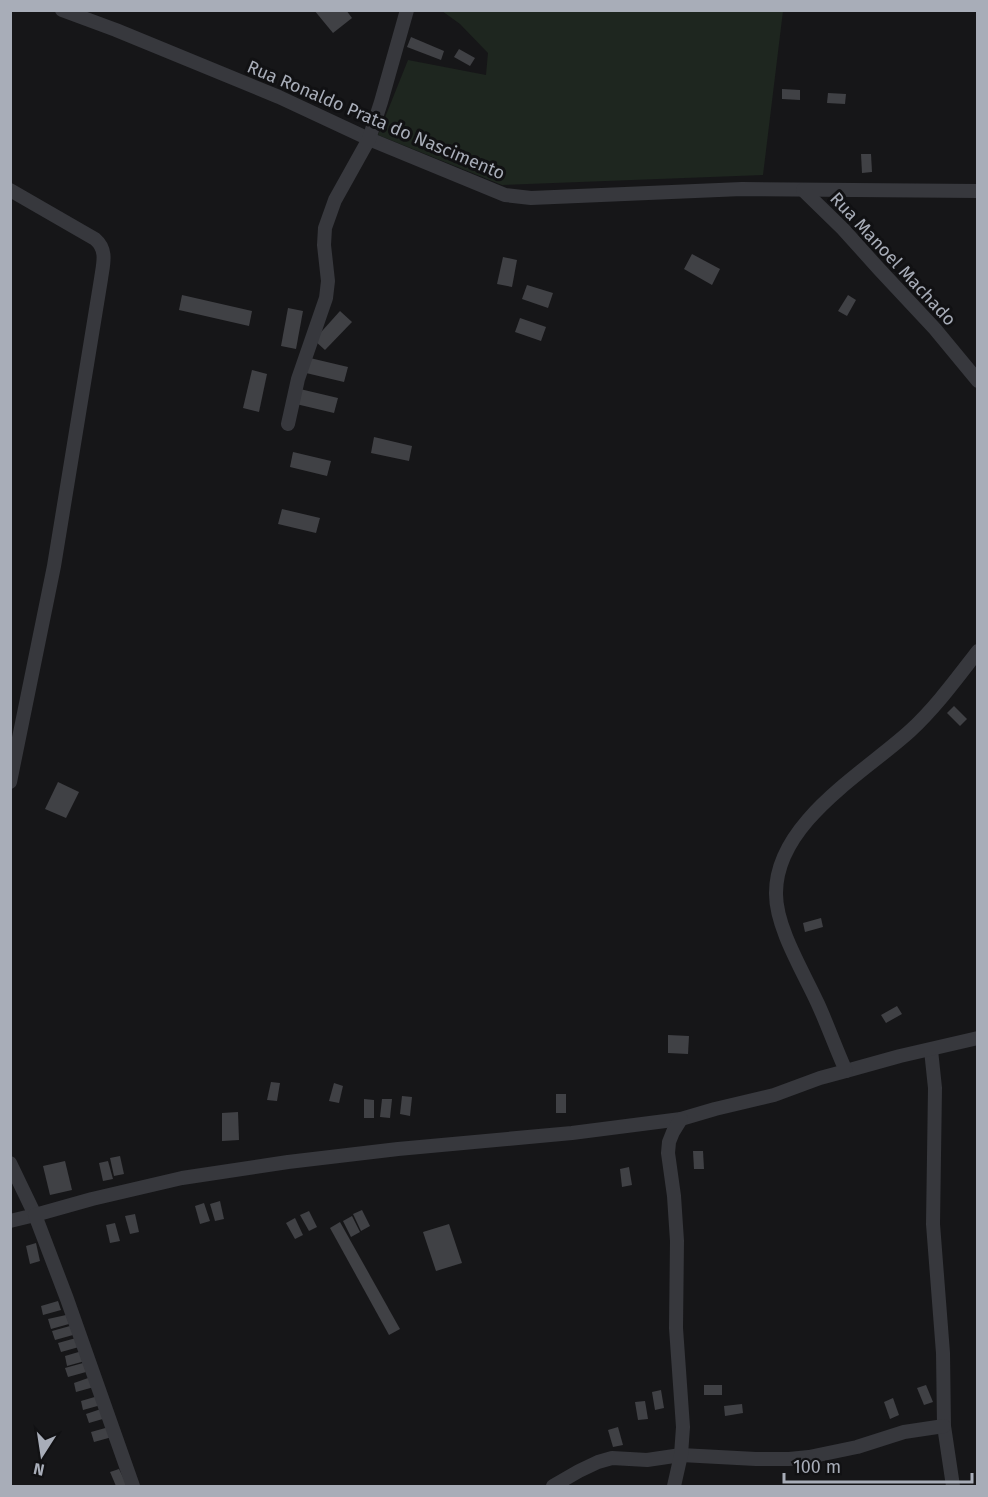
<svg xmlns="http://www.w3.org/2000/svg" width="988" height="1497" font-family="'Fira Sans',sans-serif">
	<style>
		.green { fill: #1e261f }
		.building { fill: #404145 }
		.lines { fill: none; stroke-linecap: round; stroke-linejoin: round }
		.minor { stroke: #37383d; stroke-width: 14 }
		.labels { text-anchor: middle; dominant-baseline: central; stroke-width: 6; stroke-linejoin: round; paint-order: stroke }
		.street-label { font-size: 18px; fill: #a8adb8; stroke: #111113 }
	</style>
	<rect width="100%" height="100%" fill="#161618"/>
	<polygon class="green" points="442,11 783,11 763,175 502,185 378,135 408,60 486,75 488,53 460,24"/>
	<g class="building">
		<polygon points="314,10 346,10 352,18 333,33"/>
		<polygon points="411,37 444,51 441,60 407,47"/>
		<polygon points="459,49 475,58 470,66 454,57"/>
		<polygon points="782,89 800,90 800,100 782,99"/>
		<polygon points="828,93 846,94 845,104 827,103"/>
		<polygon points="861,154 871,154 872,172 862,173"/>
		<polygon points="692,254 720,269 712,285 684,269"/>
		<polygon points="503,257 517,260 512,287 497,284"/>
		<polygon points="527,285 553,293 548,308 522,299"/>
		<polygon points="182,295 252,311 249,326 179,310"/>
		<polygon points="848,295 856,300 847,316 838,311"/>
		<polygon points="288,308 303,311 296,349 281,346"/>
		<polygon points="340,311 352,322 325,350 314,340"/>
		<polygon points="520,318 546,327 541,341 515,332"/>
		<polygon points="310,358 348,367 344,382 306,373"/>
		<polygon points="252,370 267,374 259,412 243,408"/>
		<polygon points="300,389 338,398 334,413 296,404"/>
		<polygon points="374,437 412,446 409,461 371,453"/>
		<polygon points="293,452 331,461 327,476 290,467"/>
		<polygon points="282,509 320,518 316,533 278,524"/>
		<polygon points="954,706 967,719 960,726 947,713"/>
		<polygon points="58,782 79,792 66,818 45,809"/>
		<polygon points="821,918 823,927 805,932 803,923"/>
		<polygon points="897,1006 902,1014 886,1023 881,1015"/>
		<polygon points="668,1035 689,1036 688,1054 668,1053"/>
		<polygon points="271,1082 280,1083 277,1101 267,1100"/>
		<polygon points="334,1083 343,1086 339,1103 329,1101"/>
		<rect x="556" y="1094" width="10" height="19"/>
		<polygon points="402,1096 412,1097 410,1116 400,1114"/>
		<polygon points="364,1099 374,1100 374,1118 364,1118"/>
		<polygon points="382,1099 392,1099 390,1118 380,1117"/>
		<polygon points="238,1112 239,1140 222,1141 222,1113"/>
		<polygon points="693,1151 703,1151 704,1169 694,1169"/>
		<polygon points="120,1156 124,1174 114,1176 110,1158"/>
		<polygon points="65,1161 72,1190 50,1195 43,1166"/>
		<polygon points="108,1161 113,1179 103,1181 99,1163"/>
		<polygon points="629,1167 632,1185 622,1187 620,1169"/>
		<polygon points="220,1201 224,1219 215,1221 210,1204"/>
		<polygon points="204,1203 210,1221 200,1224 195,1206"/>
		<polygon points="362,1210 370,1226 361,1231 353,1214"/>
		<polygon points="309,1211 317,1227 309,1231 300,1215"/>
		<polygon points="135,1214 139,1232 130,1234 125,1216"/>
		<polygon points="352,1216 360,1232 351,1237 343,1221"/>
		<polygon points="295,1218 303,1235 295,1239 286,1223"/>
		<polygon points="340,1222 400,1329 389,1335 330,1228"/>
		<polygon points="115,1223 120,1241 110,1243 106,1225"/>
		<polygon points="449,1224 462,1263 436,1271 423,1232"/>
		<polygon points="36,1243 40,1261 30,1264 26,1246"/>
		<polygon points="58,1301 61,1310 43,1315 41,1306"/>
		<polygon points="66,1315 69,1324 51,1329 48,1319"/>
		<polygon points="70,1326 73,1335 55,1340 52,1331"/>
		<polygon points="76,1338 79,1347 61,1352 58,1343"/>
		<polygon points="82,1351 85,1361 67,1366 65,1356"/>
		<polygon points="83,1363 86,1372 68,1377 65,1368"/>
		<polygon points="91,1377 94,1387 76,1392 74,1383"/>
		<rect x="704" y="1385" width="18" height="10"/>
		<polygon points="926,1385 933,1402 924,1405 917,1388"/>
		<polygon points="661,1390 664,1408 655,1410 652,1392"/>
		<polygon points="98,1396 101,1405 83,1410 81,1401"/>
		<polygon points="893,1398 899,1415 890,1419 884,1402"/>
		<polygon points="645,1401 648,1419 638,1420 635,1402"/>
		<polygon points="742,1404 743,1413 725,1416 724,1406"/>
		<polygon points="104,1408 106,1418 89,1423 86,1414"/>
		<polygon points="109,1427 112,1437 94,1442 91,1432"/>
		<polygon points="618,1427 623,1445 613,1447 608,1430"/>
		<polygon points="119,1469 127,1485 124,1486 116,1486 110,1472"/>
	</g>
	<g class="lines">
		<g class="minor">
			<polyline points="62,10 116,30 279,97 369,139 505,195 531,198 742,189 978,191"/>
			<path d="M10,190L95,239C108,250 103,264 101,279L54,566L10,782"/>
			<polyline points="803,190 843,229 879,269 935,329 978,381"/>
			<polyline points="288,424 298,379 326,298 328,281 324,245 325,228 335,200 369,139 381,102 407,10"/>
			<polyline points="931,1050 935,1088 933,1224 943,1353 944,1426 953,1486"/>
			<polyline points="846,1071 900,1056 978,1038"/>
			<polyline points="10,1163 35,1215 10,1221"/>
			<path d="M133,1486L67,1299L35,1215L92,1199L182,1178L288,1162L398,1149L572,1133L681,1119L715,1109L774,1095L820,1078L846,1071C836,1049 828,1026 818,1004C804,973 776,928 776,894C775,823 864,773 910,731C936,707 957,678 978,651"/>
			<polyline points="553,1486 579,1471 598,1462 612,1458 647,1460 681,1455 756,1459 789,1459 809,1457 857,1447 904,1432 944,1426"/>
			<polyline points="674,1486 681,1455 683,1427 676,1328 677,1241 674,1196 668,1153 669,1142 673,1132 681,1119"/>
		</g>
	</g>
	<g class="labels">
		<g class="street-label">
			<text transform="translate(376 120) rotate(23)">Rua Ronaldo Prata do Nascimento</text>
			<text transform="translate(893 259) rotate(47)">Rua Manoel Machado</text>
		</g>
	</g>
	<rect width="988" height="1497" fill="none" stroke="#a8adb8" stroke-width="24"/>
	<g transform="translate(42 1455) rotate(192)" stroke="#111113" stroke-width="4.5" paint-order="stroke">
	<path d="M0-4.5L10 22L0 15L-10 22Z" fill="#a8adb8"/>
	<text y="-9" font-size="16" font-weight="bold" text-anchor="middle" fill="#a8adb8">N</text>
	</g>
	<path d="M784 1473v9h188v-9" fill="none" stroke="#a8adb8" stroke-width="3"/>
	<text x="793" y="1473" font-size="18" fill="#a8adb8" stroke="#111113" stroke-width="4.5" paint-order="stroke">100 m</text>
</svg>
